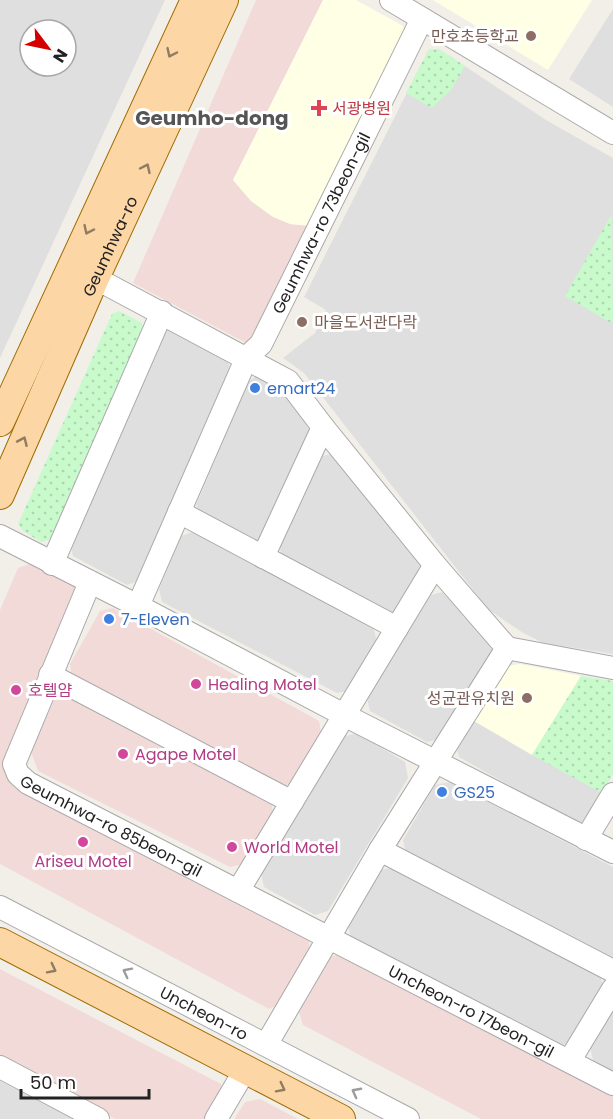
<svg xmlns="http://www.w3.org/2000/svg" width="613" height="1119" font-family="Poppins,'Noto Sans KR',sans-serif">
	<style>
		.residential { fill: #e0dfdf; fill-rule: evenodd }
		.commercial { fill: #f2dad9 }
		.education { fill: #ffffe5 }
		.park { fill: url(#park-dots) }
		.lines { fill: none; stroke-linecap: round; stroke-linejoin: round }
		.minor-casing { stroke: #a9a9a9; stroke-width: 24 }
		.major-casing { stroke: #a06b00; stroke-width: 30 }
		.minor { stroke: #fff; stroke-width: 22 }
		.major { stroke: #fcd6a4; stroke-width: 28 }
		.oneway { stroke: #8f7c63 }
		.oneway2 { stroke: #9c9c9c }
		.education-dot { fill: #8d6e63; stroke: #fff; stroke-width: 2 }
		.health-dot { fill: #e0444e; stroke: #fff; stroke-width: 2 }
		.shop-dot { fill: #3f7fe0; stroke: #fff; stroke-width: 2 }
		.hotel-dot { fill: #d1479c; stroke: #fff; stroke-width: 2 }
		.labels { text-anchor: middle; dominant-baseline: central; stroke-width: 6; stroke-linejoin: round; paint-order: stroke }
		.education-label { font-size: 16px; fill: #785e54; stroke: #fff; text-anchor: end }
		.health-label { font-size: 16px; fill: #be3a42; stroke: #fff; text-anchor: start }
		.street-label { font-size: 16px; fill: #222; stroke: #fff }
		.shop-label { font-size: 16px; fill: #366cbe; stroke: #fff; text-anchor: start }
		.hotel-label { font-size: 16px; fill: #b23c85; stroke: #fff; text-anchor: start }
		.quarter-label { font-size: 20px; font-weight: bold; fill: #555; stroke: #fff }
	</style>
	<defs>
		<pattern id="park-dots" width="8" height="8" patternUnits="userSpaceOnUse" patternTransform="scale(1.5)"><rect width="8" height="8" fill="#c8facc"/><path d="M2 2h.1M6 6h.1" fill="none" stroke="#acd6af" stroke-width="1.8" stroke-linecap="round"/></pattern>
	</defs>
	<rect width="100%" height="100%" fill="#f2efe9"/>
	<g class="residential">
		<path d="M0,0H165L0,358ZM30,30H66V66H30Z"/>
		<polygon points="613,9 613,107 569,79"/>
		<polygon points="429,49 439,49 546,120 613,158 613,654 543,643 520,631 488,609 304,373 283,358 315,333 326,310 304,297"/>
		<polygon points="174,326 227,357 230,369 140,580 127,585 73,556 71,547 164,332"/>
		<polygon points="258,375 285,390 303,414 309,430 261,539 252,541 199,514 196,505 249,381"/>
		<polygon points="335,453 426,567 398,613 384,613 282,558 279,544 322,456"/>
		<polygon points="195,531 373,626 377,643 348,691 337,693 162,602 159,589 181,536"/>
		<polygon points="442,592 491,644 493,650 439,739 427,742 370,711 367,698 431,595"/>
		<polygon points="474,721 602,793 585,821 576,823 459,757 457,749"/>
		<polygon points="357,733 405,762 408,778 328,911 315,915 264,887 260,869 342,737"/>
		<polygon points="450,782 613,867 613,962 406,853 403,840 435,785"/>
		<polygon points="396,867 600,974 603,987 569,1043 558,1047 351,938 348,925 381,870"/>
		<polygon points="613,1004 613,1072 593,1060 589,1043"/>
		<polygon points="0,1081 72,1119 0,1119"/>
	</g>
	<g class="commercial">
		<polygon points="256,0 323,0 233,180 290,224 311,226 255,341 248,344 133,283"/>
		<polygon points="33,563 75,585 77,597 4,767 309,940 310,953 281,1004 269,1009 0,864 0,610 18,568"/>
		<polygon points="113,608 319,721 321,732 292,783 284,786 71,673 70,664 100,611"/>
		<polygon points="70,693 271,800 273,812 243,864 230,867 38,771 31,752 57,694"/>
		<polygon points="347,954 613,1093 613,1119 481,1119 303,1025 299,1012 332,956"/>
		<polygon points="0,969 221,1084 222,1092 207,1119 115,1119 0,1058"/>
		<polygon points="260,1099 298,1119 234,1119 245,1102"/>
	</g>
	<g class="education">
		<polygon points="323,0 356,0 403,26 404,35 311,226 290,224 273,217 251,201 233,180"/>
		<polygon points="433,0 592,0 548,70"/>
		<polygon points="520,664 581,676 532,755 474,721 507,666"/>
	</g>
	<g class="park">
		<polygon points="429,49 439,49 465,66 451,90 432,108 406,93"/>
		<polygon points="612,214 613,320 611,323 565,296"/>
		<polygon points="119,311 142,323 144,331 51,539 41,542 23,531 18,524 112,314"/>
		<polygon points="581,676 613,681 613,774 602,793 532,755"/>
	</g>
	<g class="lines">
		<g class="minor-casing">
			<g id="minor">
				<polyline points="391,0 613,133"/>
				<polyline points="95,278 288,381 323,427 435,565 507,648 613,668"/>
				<polyline points="179,512 397,628"/>
				<polyline points="0,536 138,606 344,715 613,852"/>
				<polyline points="263,557 323,427"/>
				<polyline points="52,564 162,312"/>
				<path id="s1" d="M90,582L14,764L18,774L28,783L613,1084"/>
				<path id="s2" d="M138,606L247,357L261,344L422,19"/>
				<polyline points="50,675 292,802"/>
				<polyline points="586,839 613,794"/>
				<polyline points="380,850 613,971"/>
				<polyline points="238,891 435,565"/>
				<path id="s3" d="M0,907L408,1119"/>
				<polyline points="266,1045 380,850 507,648"/>
				<polyline points="570,1060 613,989"/>
				<polyline points="0,1067 98,1119"/>
				<polyline points="216,1119 245,1070"/>
			</g>
		</g>
		<g class="major-casing">
			<g id="major">
				<polyline points="0,422 195,0"/>
				<path id="s4" d="M0,495L95,278L224,0"/>
				<polyline points="0,942 341,1119"/>
			</g>
		</g>
		<use href="#minor" class="minor"/>
		<use href="#major" class="major"/>
	</g>
	<defs><path id="oneway-chevron" d="M-2-3.5L2.5 0L-2 3.5" fill="none" stroke-width="1.6" stroke-linecap="round" stroke-linejoin="round" transform="scale(1.5)"/></defs>
	<g class="oneway">
		<use href="#oneway-chevron" transform="translate(171 53) rotate(115)"/>
		<use href="#oneway-chevron" transform="translate(146 168) rotate(-65)"/>
		<use href="#oneway-chevron" transform="translate(88 230) rotate(115)"/>
		<use href="#oneway-chevron" transform="translate(23 441) rotate(-66)"/>
		<use href="#oneway-chevron" transform="translate(52 969) rotate(27)"/>
		<use href="#oneway-chevron" transform="translate(281 1088) rotate(27)"/>
	</g>
	<g class="oneway2">
		<use href="#oneway-chevron" transform="translate(127 972) rotate(-153)"/>
		<use href="#oneway-chevron" transform="translate(356 1092) rotate(-152)"/>
	</g>
	<g class="education-dot">
		<circle cx="531" cy="36" r="6"/>
		<circle cx="302" cy="322" r="6"/>
		<circle cx="527" cy="698" r="6"/>
	</g>
	<path class="health-dot" d="M316 99h6v6h6v6h-6v6h-6v-6h-6v-6h6z"/>
	<g class="shop-dot">
		<circle cx="255" cy="388" r="6"/>
		<circle cx="109" cy="619" r="6"/>
		<circle cx="442" cy="792" r="6"/>
	</g>
	<g class="hotel-dot">
		<circle cx="196" cy="684" r="6"/>
		<circle cx="16" cy="690" r="6"/>
		<circle cx="123" cy="754" r="6"/>
		<circle cx="83" cy="842" r="6"/>
		<circle cx="232" cy="847" r="6"/>
	</g>
	<g class="labels">
		<g class="education-label">
			<text x="519" y="36">만호초등학교</text>
			<text x="314" y="322" text-anchor="start">마을도서관다락</text>
			<text x="515" y="698">성균관유치원</text>
		</g>
		<g class="health-label">
			<text x="332" y="108">서광병원</text>
		</g>
		<g class="street-label">
			<text stroke="none"><textPath href="#s2" startOffset="426">Geumhwa-ro 73beon-gil</textPath></text>
			<text stroke="none"><textPath href="#s4" startOffset="272">Geumhwa-ro</textPath></text>
			<text stroke="none"><textPath href="#s1" startOffset="315">Geumhwa-ro 85beon-gil</textPath></text>
			<text stroke="none"><textPath href="#s1" startOffset="720">Uncheon-ro 17beon-gil</textPath></text>
			<text stroke="none"><textPath href="#s3" startOffset="230">Uncheon-ro</textPath></text>
		</g>
		<g class="shop-label">
			<text x="267" y="388">emart24</text>
			<text x="121" y="619">7-Eleven</text>
			<text x="454" y="792">GS25</text>
		</g>
		<g class="hotel-label">
			<text x="208" y="684">Healing Motel</text>
			<text x="28" y="690">호텔얌</text>
			<text x="135" y="754">Agape Motel</text>
			<text x="244" y="847">World Motel</text>
			<text x="83" y="861" text-anchor="middle">Ariseu Motel</text>
		</g>
		<g class="quarter-label">
			<text x="212" y="118">Geumho-dong</text>
		</g>
	</g>
	<g transform="translate(48 48) rotate(122)"><circle r="28" fill="#ffffff" stroke="#a7a7a7" stroke-width="1.5"/>
	<path d="M0-4.5L10 22L0 15L-10 22Z" fill="#d40000"/>
	<text y="-9" font-size="16" font-weight="bold" text-anchor="middle" fill="#222222">N</text>
	</g>
	<path d="M21 1089v9h128v-9" fill="none" stroke="#222222" stroke-width="3"/>
	<text x="30" y="1089" font-size="18" fill="#222222" stroke="#ffffff" stroke-width="4.5" paint-order="stroke">50 m</text>
</svg>
